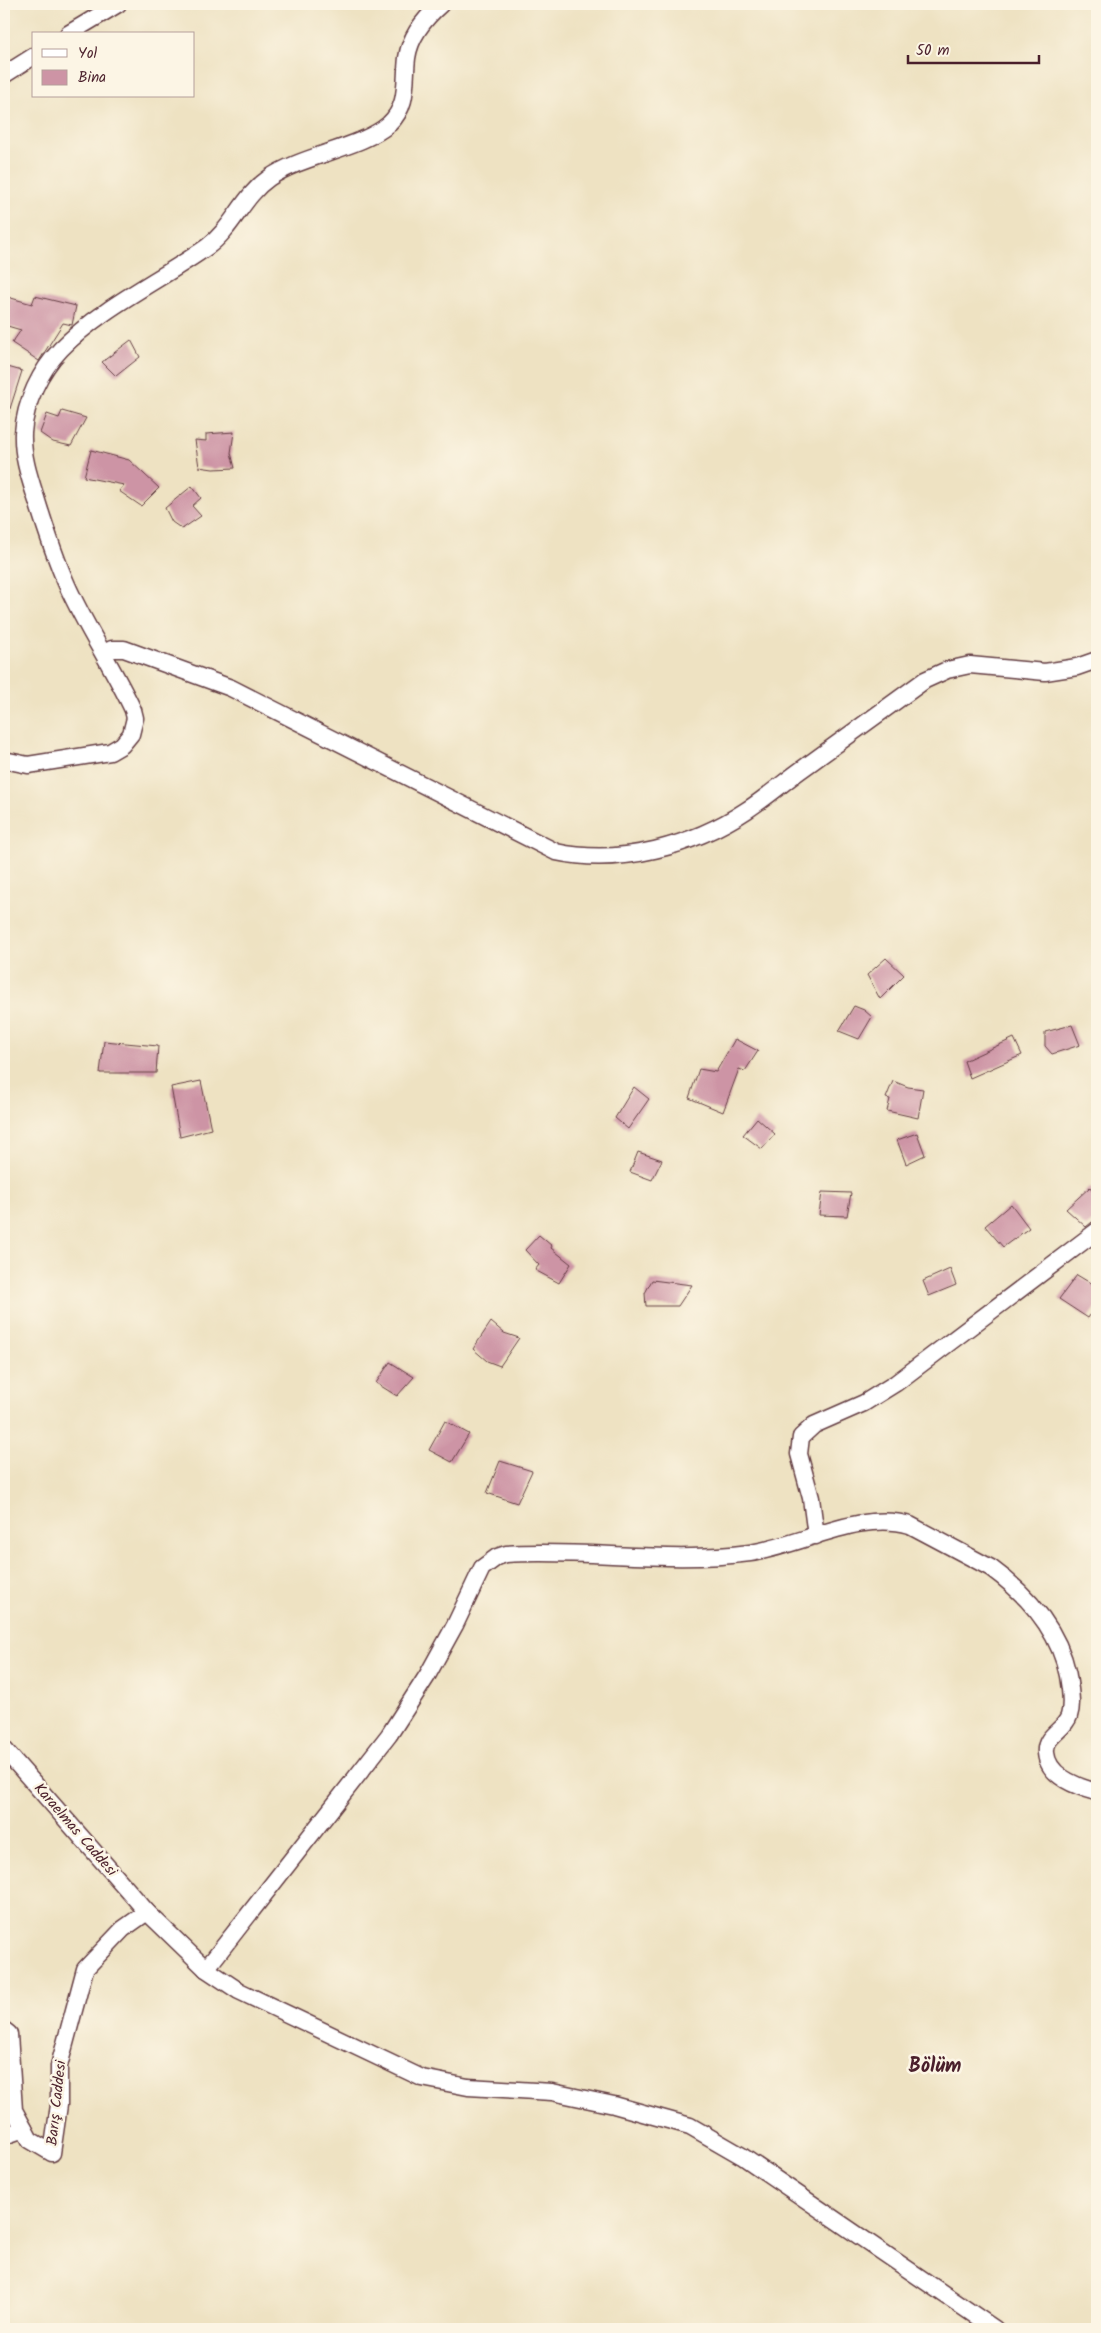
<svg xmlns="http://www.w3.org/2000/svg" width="1101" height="2333" font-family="Kalam,sans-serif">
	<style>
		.building { fill: #cd94a5 }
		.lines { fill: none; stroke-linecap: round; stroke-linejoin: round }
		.minor-casing { stroke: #633c42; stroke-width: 19 }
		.minor { stroke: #fff; stroke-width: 16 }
		.labels { text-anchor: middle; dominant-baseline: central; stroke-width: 5; stroke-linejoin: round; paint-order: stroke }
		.street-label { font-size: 15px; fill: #4a1f2b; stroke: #fcf5e5 }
		.district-label { font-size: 20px; font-weight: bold; fill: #4a1f2b; stroke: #fcf5e5 }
	</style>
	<rect width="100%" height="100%" fill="#fcf5e5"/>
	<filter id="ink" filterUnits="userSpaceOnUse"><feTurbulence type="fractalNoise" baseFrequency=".02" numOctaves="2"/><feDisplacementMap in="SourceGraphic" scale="10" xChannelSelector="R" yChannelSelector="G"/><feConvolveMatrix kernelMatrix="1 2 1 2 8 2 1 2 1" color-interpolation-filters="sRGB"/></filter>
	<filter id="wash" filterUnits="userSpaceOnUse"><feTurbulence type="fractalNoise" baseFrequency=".0096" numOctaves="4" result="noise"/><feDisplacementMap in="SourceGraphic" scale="20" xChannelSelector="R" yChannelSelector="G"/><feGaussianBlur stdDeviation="1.12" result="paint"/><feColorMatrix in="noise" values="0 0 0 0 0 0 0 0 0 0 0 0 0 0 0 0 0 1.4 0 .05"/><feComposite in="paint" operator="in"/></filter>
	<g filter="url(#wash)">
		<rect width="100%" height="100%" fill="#eee2c2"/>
		<g id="blocks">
			<g class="building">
				<polygon points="4,296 32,304 35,296 76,306 72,325 63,323 39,361 12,343 21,330 4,325"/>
				<polygon points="131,340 140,357 116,376 102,362"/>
				<polygon points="4,366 22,371 7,418 4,418"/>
				<polygon points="62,411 86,418 71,446 53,442 40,433 47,414 59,418"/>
				<polygon points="234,432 231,453 235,468 213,469 199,467 195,440 206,441 206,434"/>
				<polygon points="91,450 129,460 159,488 141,506 119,491 124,485 84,477"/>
				<polygon points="192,486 201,498 192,506 201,516 182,529 172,522 165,508"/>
				<polygon points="886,958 904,975 880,999 867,975"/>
				<polygon points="854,1006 864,1010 872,1017 859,1039 839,1031"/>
				<polygon points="1072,1025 1080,1045 1052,1054 1045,1046 1045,1032"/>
				<polygon points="1014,1038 1022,1055 970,1078 964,1061"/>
				<polygon points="735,1039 758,1051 745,1071 739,1069 723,1112 689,1098 699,1069 716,1072"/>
				<polygon points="104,1041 158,1046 156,1073 100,1073"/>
				<polygon points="201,1081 211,1129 180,1137 171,1087"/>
				<polygon points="893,1081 908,1087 923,1089 918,1118 887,1111 890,1099 886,1098"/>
				<polygon points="634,1087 649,1099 628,1129 615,1118"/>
				<polygon points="757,1118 775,1134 762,1149 743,1135"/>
				<polygon points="917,1133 925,1155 906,1164 897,1140"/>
				<polygon points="638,1152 662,1160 652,1180 630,1172"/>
				<polygon points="1090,1187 1097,1196 1097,1218 1086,1227 1066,1209"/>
				<polygon points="822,1192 851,1193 847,1216 819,1215"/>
				<polygon points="1011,1204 1029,1228 1003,1247 985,1226"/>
				<polygon points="539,1235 552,1246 551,1248 571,1264 559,1283 535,1270 539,1265 525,1250"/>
				<polygon points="950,1269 956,1285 929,1296 923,1281"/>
				<polygon points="1077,1275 1097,1287 1097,1305 1088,1318 1059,1299"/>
				<polygon points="652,1280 692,1285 678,1306 646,1306 645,1293"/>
				<polygon points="491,1322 504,1333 519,1338 500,1366 487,1361 473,1349"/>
				<polygon points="390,1362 414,1377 397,1396 376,1383"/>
				<polygon points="445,1421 469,1434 452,1462 429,1450"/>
				<polygon points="500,1461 532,1471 517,1503 487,1493"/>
			</g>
		</g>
	</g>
	<g filter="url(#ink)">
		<use href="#blocks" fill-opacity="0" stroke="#633c42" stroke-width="1"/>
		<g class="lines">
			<g class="minor-casing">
				<g id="minor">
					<polyline points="68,34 118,4"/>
					<polyline points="4,75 34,56"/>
					<path d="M104,653L112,649H124L231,688L556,852C620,866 693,846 747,810C767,797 785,781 805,767C845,738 885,709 925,680L947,670L970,665L1045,672L1077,667L1097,660"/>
					<path d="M4,760L28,765L110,752L122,745L131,734L135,718L133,710C113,667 86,628 67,585C55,558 46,530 37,501C30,479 22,457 23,433C25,402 40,371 61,349C102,307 159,281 207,247C233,228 243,196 269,178C302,155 362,148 389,124C409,105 404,83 407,58C410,36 425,18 441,4"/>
					<polyline points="816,1536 811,1498 799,1454 801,1437 814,1425 864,1403 896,1383 1097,1231"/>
					<polyline points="4,1749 147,1912 206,1969 239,1991 422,2078 468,2087 552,2092 614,2105 690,2126 742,2156 995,2329"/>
					<path d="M206,1969L389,1735L427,1676L455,1625L482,1568L497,1557L506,1554C587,1549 669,1564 750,1553C801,1546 860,1510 910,1525L991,1568C1032,1598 1065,1638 1070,1689C1071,1698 1072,1707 1069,1716C1064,1731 1044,1735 1046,1753C1048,1777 1078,1787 1097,1792"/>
					<polyline points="4,2030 9,2034 14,2110 30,2140 52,2153 59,2105 59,2066 85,1969 123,1929 147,1912"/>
					<polyline points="4,2136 24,2129"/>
				</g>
			</g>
			<use href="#minor" class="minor"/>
		</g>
	</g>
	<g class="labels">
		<g class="street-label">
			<text transform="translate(75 1830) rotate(49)">Karaelmas Caddesi</text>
			<text transform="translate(57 2103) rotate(-84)">Barış Caddesi</text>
		</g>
		<g class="district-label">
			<text x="935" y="2067">Bölüm</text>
		</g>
	</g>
	<rect width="1101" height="2333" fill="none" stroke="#fcf5e5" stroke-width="20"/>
	<rect x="32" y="32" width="162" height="65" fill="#fcf5e5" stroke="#b59f9b"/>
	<rect x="42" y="49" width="25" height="8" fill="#ffffff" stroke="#b59f9b"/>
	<text x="78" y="58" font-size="15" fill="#4a1f2b">Yol</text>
	<rect x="42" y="70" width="25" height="15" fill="#cd94a5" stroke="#b59f9b"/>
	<text x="78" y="82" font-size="15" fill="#4a1f2b">Bina</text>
	<path d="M908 55v8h131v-8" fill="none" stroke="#4a1f2b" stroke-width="2.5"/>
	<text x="916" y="55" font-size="15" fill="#4a1f2b" stroke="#fcf5e5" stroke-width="4" paint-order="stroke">50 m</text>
</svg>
